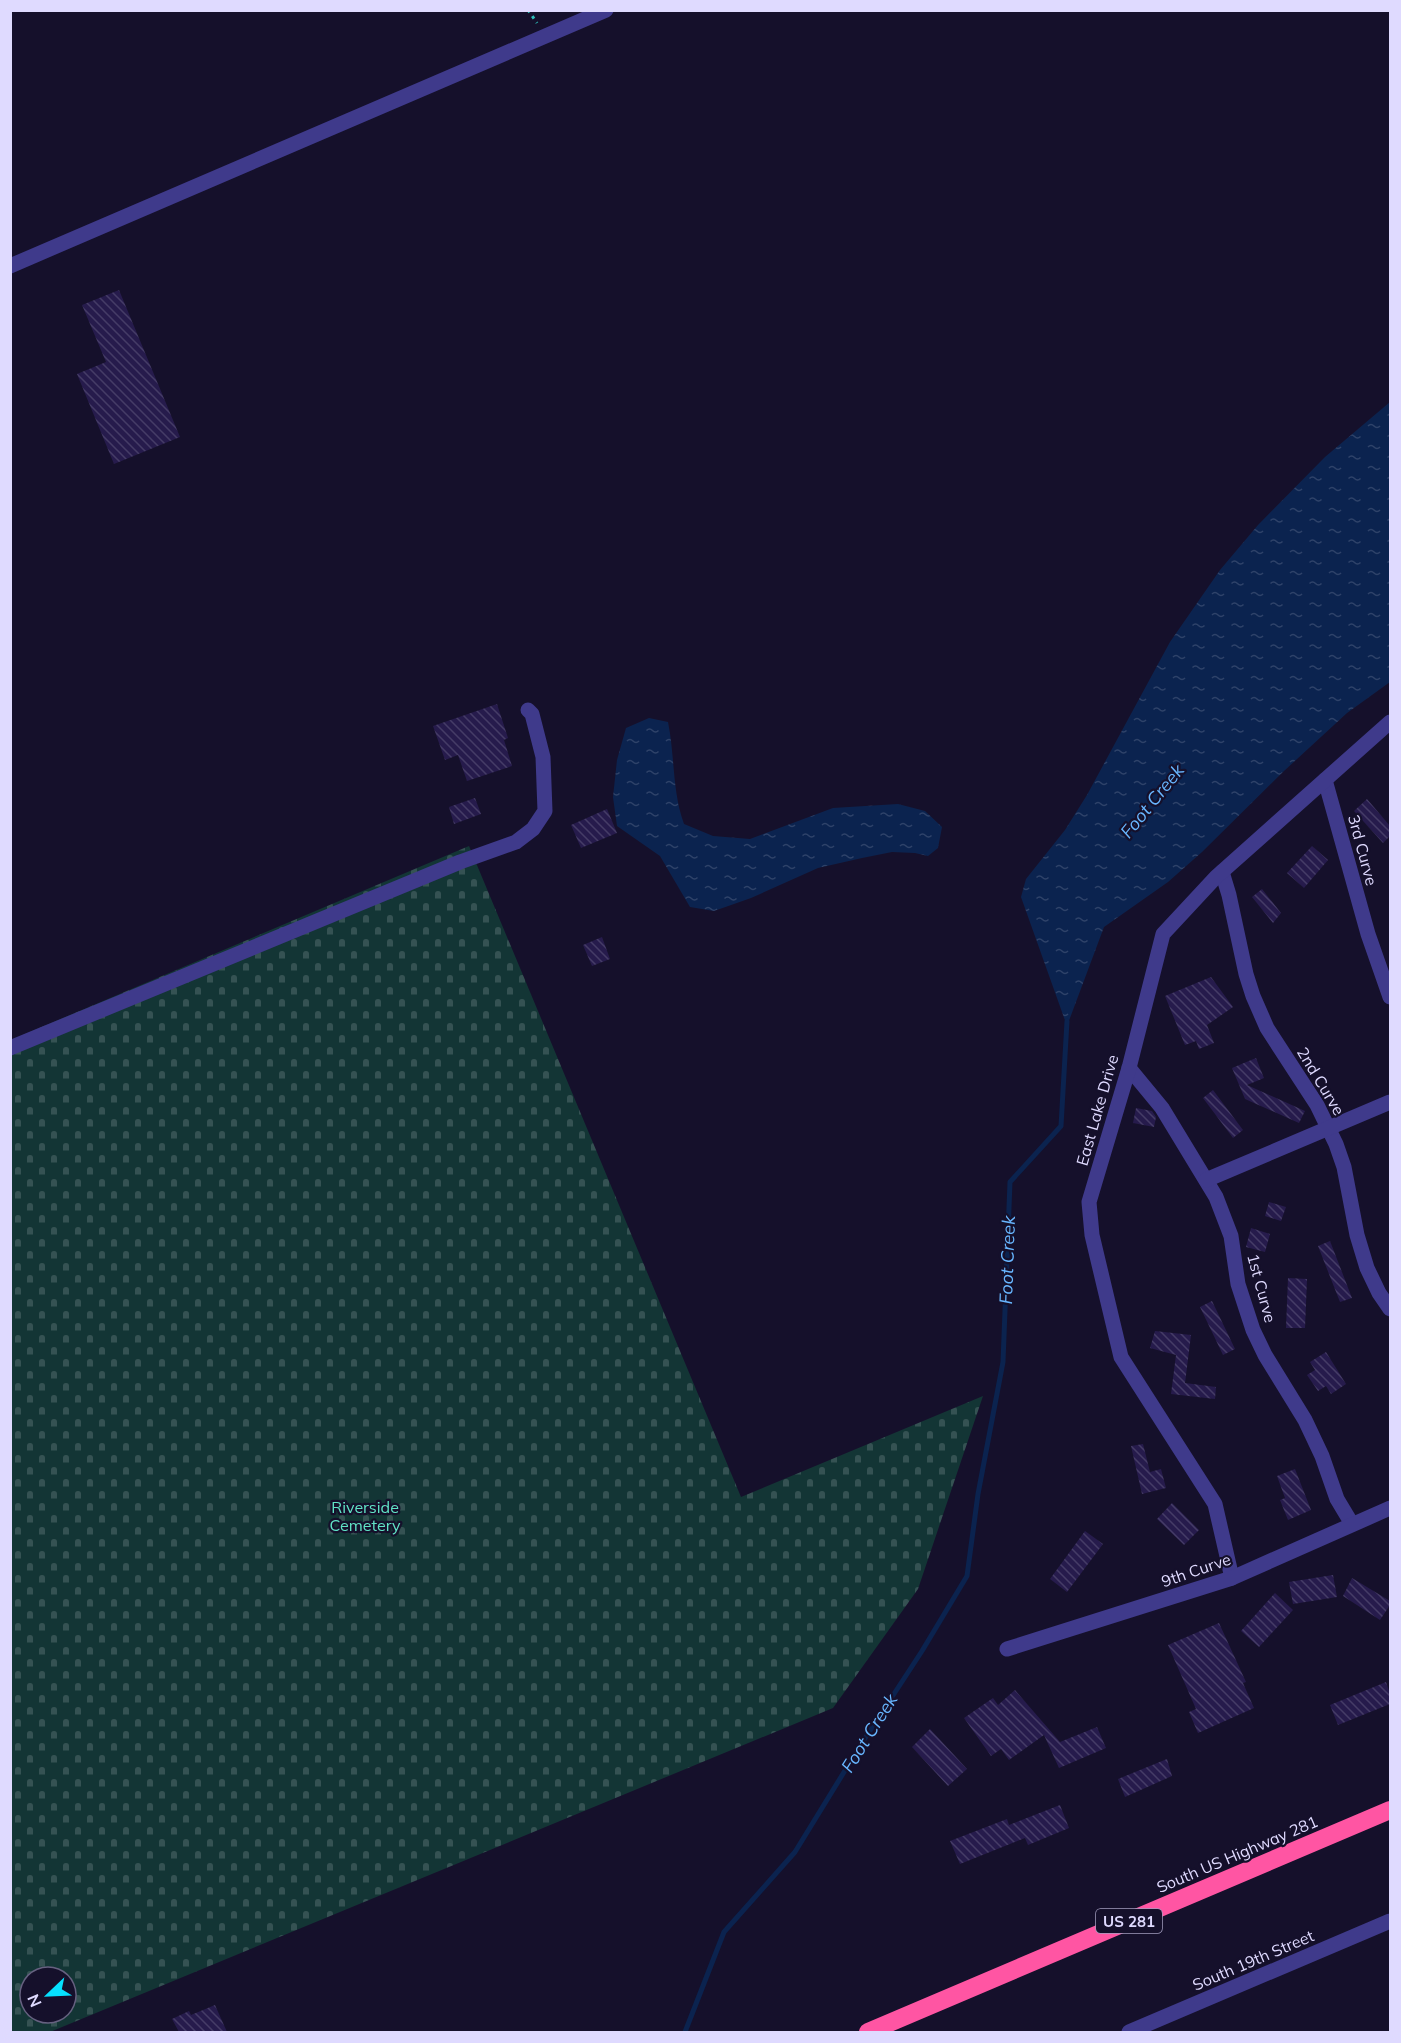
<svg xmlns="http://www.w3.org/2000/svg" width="1401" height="2043" font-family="Mulish,sans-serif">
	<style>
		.cemetery { fill: url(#cemetery-stones); fill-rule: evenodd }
		.water { fill: url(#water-ripples) }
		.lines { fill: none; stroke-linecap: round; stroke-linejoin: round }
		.stream { stroke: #0b234f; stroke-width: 5 }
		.building { fill: url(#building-back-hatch) }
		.path { stroke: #2dc0bb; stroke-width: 3; stroke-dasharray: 3 4.5; stroke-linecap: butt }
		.minor { stroke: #3f3a8b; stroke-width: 15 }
		.highway { stroke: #ff55a3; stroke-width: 18 }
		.labels { text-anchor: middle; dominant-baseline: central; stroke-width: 4.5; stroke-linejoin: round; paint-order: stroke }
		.shield { fill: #15102b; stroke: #a29dbf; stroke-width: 1.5 }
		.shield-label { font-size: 15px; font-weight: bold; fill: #dfdaff }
		.street-label { font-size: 16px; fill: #dfdaff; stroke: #15102b }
		.park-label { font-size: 16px; fill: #61e4c6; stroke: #15102b }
		.water-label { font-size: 18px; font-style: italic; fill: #68b6ff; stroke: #15102b }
	</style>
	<defs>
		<pattern id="cemetery-stones" width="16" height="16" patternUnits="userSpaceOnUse" patternTransform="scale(1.5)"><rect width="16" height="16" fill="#133535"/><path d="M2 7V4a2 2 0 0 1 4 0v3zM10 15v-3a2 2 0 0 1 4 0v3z" fill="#355253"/></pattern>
		<pattern id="water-ripples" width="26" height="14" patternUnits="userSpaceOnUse" patternTransform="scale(1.5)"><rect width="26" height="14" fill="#0b234f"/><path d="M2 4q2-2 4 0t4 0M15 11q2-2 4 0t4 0" fill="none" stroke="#2e4269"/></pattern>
		<pattern id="building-back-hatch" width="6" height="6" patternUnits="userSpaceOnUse" patternTransform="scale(1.5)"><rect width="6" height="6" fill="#261b4c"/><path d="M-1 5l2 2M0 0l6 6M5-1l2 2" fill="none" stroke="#453c67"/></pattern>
	</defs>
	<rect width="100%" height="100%" fill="#15102b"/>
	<path class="cemetery" d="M469,846L741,1497L983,1396L918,1589L833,1708L50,2032H11V1040ZM30,1977H66V2013H30Z"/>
	<g class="water">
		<polygon points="1390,402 1390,682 1347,713 1284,771 1202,852 1168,882 1104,927 1067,1026 1021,897 1026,879 1065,830 1087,795 1170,642 1220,570 1258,525 1325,457"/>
		<path d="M649,718L668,722C675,757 672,791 684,824L713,836L750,839L833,808L898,804L925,811L942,827L938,848L928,856L915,853L892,852L862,858L818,868L751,898L714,911L690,907L660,856L617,826L613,797L617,760L626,728Z"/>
	</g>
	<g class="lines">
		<polyline class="stream" points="685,2032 724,1932 795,1852 860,1746 922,1651 967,1576 978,1494 1003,1362 1010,1182 1061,1126 1067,1021"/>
	</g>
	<g class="building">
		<polygon points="119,290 180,437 114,464 77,374 106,362 82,305"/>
		<polygon points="497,704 508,738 504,740 512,766 467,781 458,755 445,760 433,726"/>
		<polygon points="475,798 481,814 454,824 449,807"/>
		<polygon points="1367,799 1390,826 1390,836 1383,843 1354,811"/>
		<polygon points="607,809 617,833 581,848 571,825"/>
		<polygon points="1312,846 1328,860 1304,888 1287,873"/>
		<polygon points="1262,889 1281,913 1273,923 1252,897"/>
		<polygon points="602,937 610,959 592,966 583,945"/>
		<polygon points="1211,977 1233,1007 1207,1025 1214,1043 1199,1049 1196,1041 1185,1045 1165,996"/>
		<polygon points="1256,1058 1264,1078 1247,1085 1305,1111 1299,1123 1245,1099 1232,1068"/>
		<polygon points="1213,1090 1243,1130 1233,1138 1203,1098"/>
		<polygon points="1136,1108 1152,1111 1156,1117 1154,1127 1133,1123"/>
		<polygon points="1269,1202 1286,1207 1281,1221 1265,1216"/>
		<polygon points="1251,1228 1270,1234 1265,1252 1246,1247"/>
		<polygon points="1330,1241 1352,1298 1340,1302 1318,1246"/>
		<polygon points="1288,1278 1307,1279 1305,1328 1286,1328"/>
		<polygon points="1212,1301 1235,1349 1223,1355 1200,1307"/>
		<polygon points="1155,1331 1191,1335 1185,1383 1216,1387 1215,1399 1171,1394 1176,1355 1150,1348"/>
		<polygon points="1326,1352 1346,1384 1331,1394 1326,1386 1318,1391 1307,1375 1315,1370 1310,1362"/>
		<polygon points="1143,1444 1150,1472 1161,1469 1166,1488 1142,1494 1131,1446"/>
		<polygon points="1295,1469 1311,1510 1288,1520 1280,1500 1285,1498 1277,1476"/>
		<polygon points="1172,1503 1199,1530 1184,1545 1157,1519"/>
		<polygon points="1085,1531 1103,1544 1067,1592 1050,1579"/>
		<polygon points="1333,1575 1337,1597 1293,1604 1289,1582"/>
		<polygon points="1352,1578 1390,1601 1390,1605 1380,1620 1343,1596"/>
		<polygon points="1275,1593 1293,1610 1259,1647 1241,1631"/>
		<polygon points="1219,1623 1246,1682 1243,1683 1254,1708 1198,1733 1189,1712 1196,1709 1168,1645"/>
		<polygon points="1386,1682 1390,1694 1390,1704 1338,1725 1330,1705"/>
		<polygon points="1015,1690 1060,1742 1097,1727 1106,1748 1059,1768 1044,1735 1009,1760 1001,1749 991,1756 964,1718 993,1698 998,1705"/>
		<polygon points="930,1729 967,1769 948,1786 912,1747"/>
		<polygon points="1167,1759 1172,1776 1125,1797 1118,1779"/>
		<polygon points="1060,1805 1069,1828 1028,1845 1025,1838 960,1864 950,1841 1007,1819 1009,1825"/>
		<polygon points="215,2005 227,2032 179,2032 172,2019 189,2011 191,2015"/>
	</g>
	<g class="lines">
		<polyline class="path" points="528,10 537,23"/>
		<g class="minor">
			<polyline points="10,266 606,10"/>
			<polyline points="1325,780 1368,934 1390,997"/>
			<polyline points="1222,872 1229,895 1246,974 1253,996 1267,1028 1317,1105 1336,1144 1344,1167 1357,1235 1367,1268 1379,1293 1390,1309"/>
			<polyline points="10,1048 460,862 516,842 533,829 545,811 543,757 532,714 528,710"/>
			<polyline points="1129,1068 1162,1108 1216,1197 1231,1236 1238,1284 1253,1330 1265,1355 1305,1420 1322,1456 1337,1499 1352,1524"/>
			<polyline points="1206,1180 1390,1102"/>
			<polyline points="1232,1578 1215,1504 1121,1357 1092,1235 1089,1202 1129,1068 1163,934 1216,877 1390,722"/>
			<polyline points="1007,1649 1232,1578 1390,1508"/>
			<polyline points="1129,2032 1390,1921"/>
		</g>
		<polyline class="highway" points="868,2032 1390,1810"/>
	</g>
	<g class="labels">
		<rect class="shield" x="1096" y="1909" width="66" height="24" rx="4.5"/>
		<g class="shield-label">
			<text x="1129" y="1921">US 281</text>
		</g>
		<g class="street-label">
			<text transform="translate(1363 850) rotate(75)">3rd Curve</text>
			<text transform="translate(1321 1081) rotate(59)">2nd Curve</text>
			<text transform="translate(1097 1110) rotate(-74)">East Lake Drive</text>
			<text transform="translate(1262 1288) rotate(75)">1st Curve</text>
			<text transform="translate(1196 1570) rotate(-19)">9th Curve</text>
			<text transform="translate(1237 1854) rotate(-23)">South US Highway 281</text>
			<text transform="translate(1253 1960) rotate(-23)">South 19th Street</text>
		</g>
		<g class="park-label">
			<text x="365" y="1507">Riverside<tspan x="365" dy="18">Cemetery</tspan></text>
		</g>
		<g class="water-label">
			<text transform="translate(1152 801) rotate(-51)">Foot Creek</text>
			<text transform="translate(1007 1260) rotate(-88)">Foot Creek</text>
			<text transform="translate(869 1733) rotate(-58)">Foot Creek</text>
		</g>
	</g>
	<rect width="1401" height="2043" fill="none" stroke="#dfdaff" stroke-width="24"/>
	<g transform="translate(48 1995) rotate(247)"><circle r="28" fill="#15102b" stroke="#666180" stroke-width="1.5"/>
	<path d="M0-4.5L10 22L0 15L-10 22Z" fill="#06e1ff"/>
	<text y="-9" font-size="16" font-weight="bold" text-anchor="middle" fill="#dfdaff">N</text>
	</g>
</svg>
